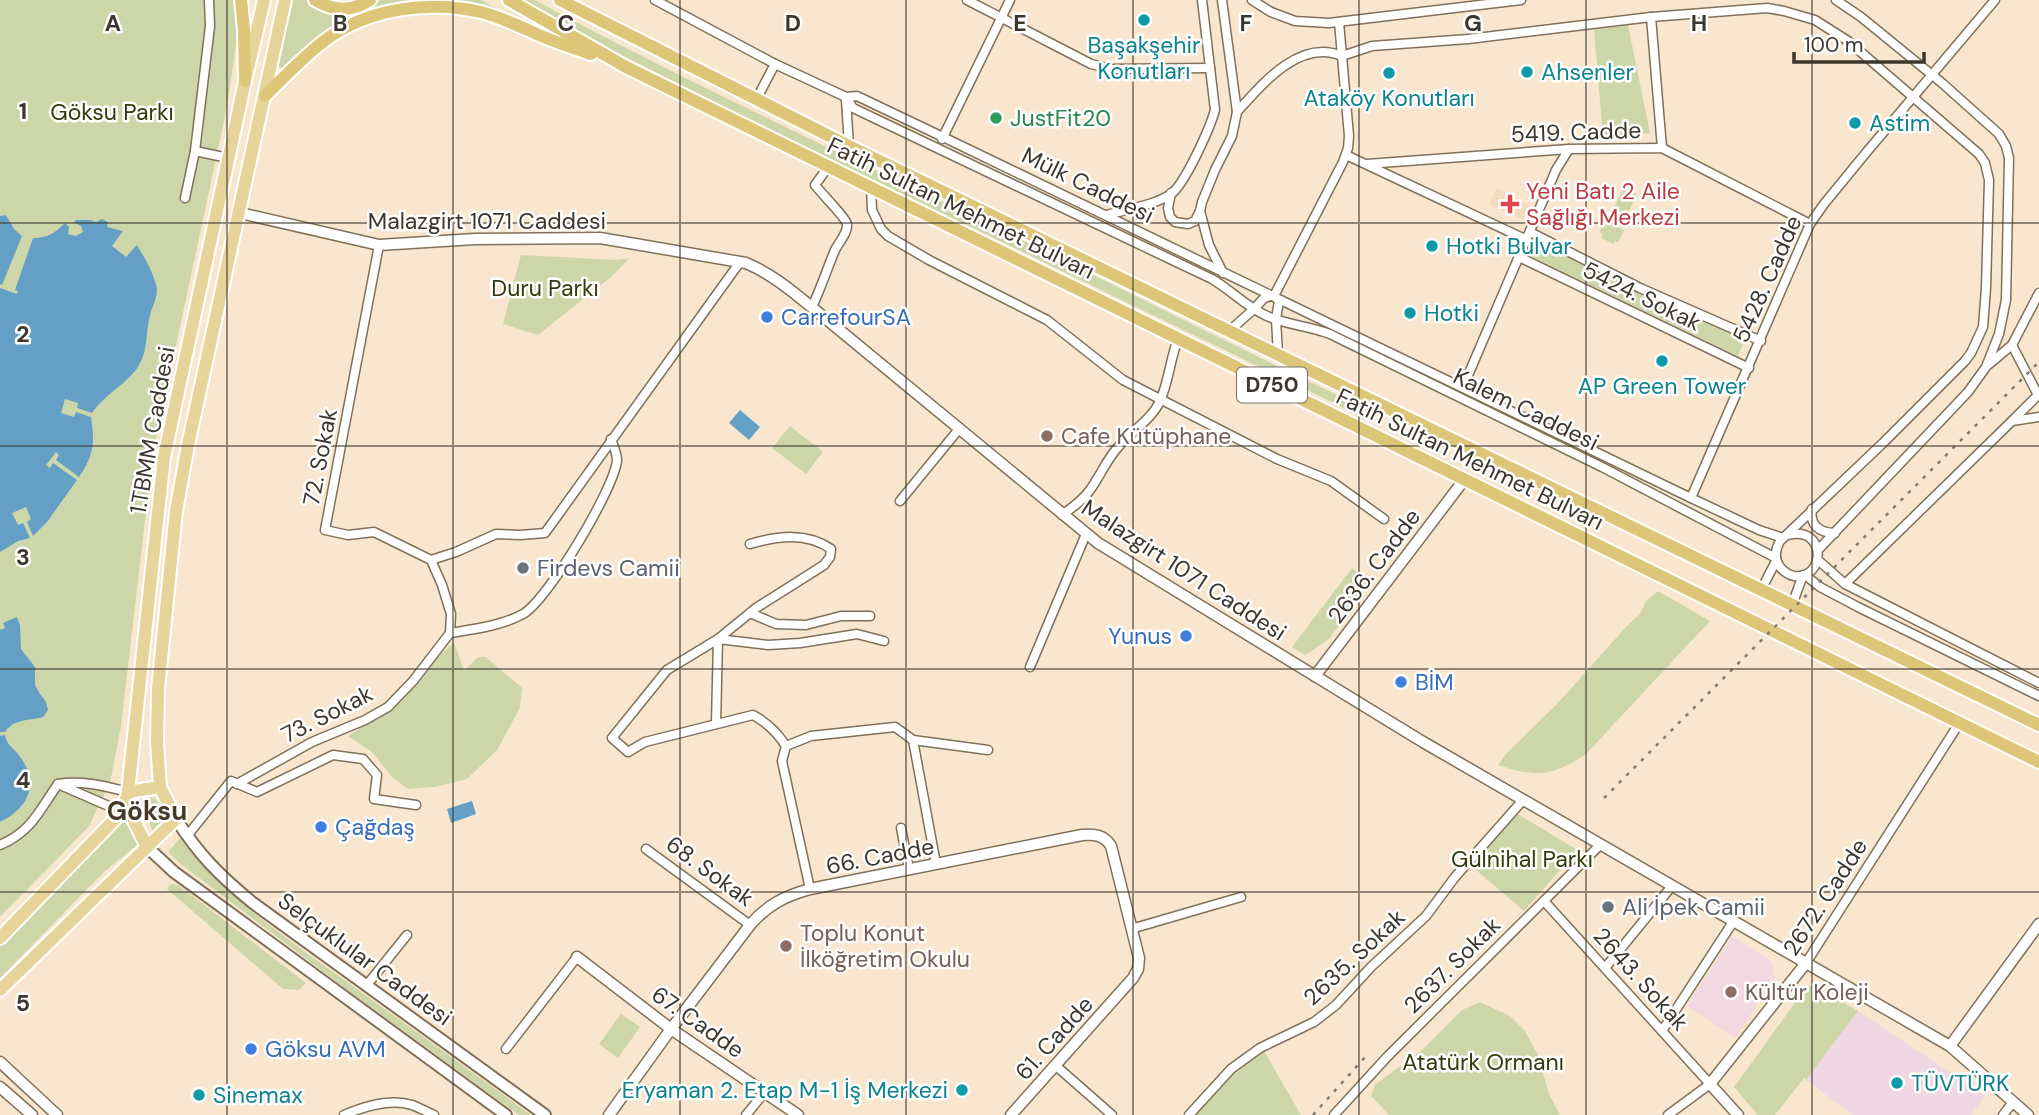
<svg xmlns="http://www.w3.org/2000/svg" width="2039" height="1115" font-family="'DM Sans',sans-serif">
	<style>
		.commercial { fill: #efd8e4 }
		.built { fill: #f3ddbe }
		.education { fill: #f1d8e1 }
		.green { fill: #cdd6a9 }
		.water { fill: #64a0c6 }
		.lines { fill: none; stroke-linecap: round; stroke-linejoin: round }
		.minor-casing { stroke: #80715a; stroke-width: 11 }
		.tertiary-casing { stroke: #80715a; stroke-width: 13 }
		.secondary-casing { stroke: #80715a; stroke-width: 14 }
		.primary-casing { stroke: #fff; stroke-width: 16 }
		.trunk-casing { stroke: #fff; stroke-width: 16 }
		.minor { stroke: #fff; stroke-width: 8 }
		.tertiary { stroke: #fff; stroke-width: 10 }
		.secondary { stroke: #fff; stroke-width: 10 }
		.primary { stroke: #e6d49a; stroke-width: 12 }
		.trunk { stroke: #dec678; stroke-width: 12 }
		.rail { stroke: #847a6b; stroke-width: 2.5; stroke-dasharray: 3.5 7; stroke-linecap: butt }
		.grid { fill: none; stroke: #3d362d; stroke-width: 2; stroke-opacity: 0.55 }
		.culture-dot { fill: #0f9aa8; stroke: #fff; stroke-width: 2.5 }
		.leisure-dot { fill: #2e9e5b; stroke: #fff; stroke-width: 2.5 }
		.health-dot { fill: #e0444e; stroke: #fff; stroke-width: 2.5 }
		.shop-dot { fill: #3f7fe0; stroke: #fff; stroke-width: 2.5 }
		.education-dot { fill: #8d6e63; stroke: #fff; stroke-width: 2.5 }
		.worship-dot { fill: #6b7280; stroke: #fff; stroke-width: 2.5 }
		.labels { text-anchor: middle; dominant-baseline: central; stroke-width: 5; stroke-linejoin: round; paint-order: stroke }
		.shield { fill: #fff; stroke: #77726c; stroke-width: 2 }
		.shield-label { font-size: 21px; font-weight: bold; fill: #3d362d }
		.culture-label { font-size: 23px; fill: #0d838f; stroke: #fff; text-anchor: start }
		.park-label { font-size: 23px; fill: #353b0c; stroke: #fff }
		.leisure-label { font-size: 23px; fill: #27864d; stroke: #fff; text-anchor: start }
		.street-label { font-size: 23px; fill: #3d362d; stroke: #fff }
		.health-label { font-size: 23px; fill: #be3a42; stroke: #fff; text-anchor: start }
		.shop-label { font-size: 23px; fill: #366cbe; stroke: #fff; text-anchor: start }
		.education-label { font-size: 23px; fill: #785e54; stroke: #fff; text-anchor: start }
		.worship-label { font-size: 23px; fill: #5b616d; stroke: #fff; text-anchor: start }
		.quarter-label { font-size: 26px; font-weight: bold; fill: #483a26; stroke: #fff }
		.grid-label { font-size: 23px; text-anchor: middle; font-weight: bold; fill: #3d362d; stroke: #fff; stroke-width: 5; stroke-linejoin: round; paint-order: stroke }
	</style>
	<rect width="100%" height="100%" fill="#f8e7ce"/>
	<polygon class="commercial" points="1858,1011 1985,1096 1971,1115 1853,1115 1806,1080"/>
	<polygon class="built" points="1497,188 1530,205 1524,220 1489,204"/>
	<polygon class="education" points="1732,936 1772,962 1775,978 1735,1038 1687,1006"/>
	<g class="green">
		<polygon points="0,0 234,0 237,38 227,107 153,453 121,726 110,783 89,826 0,917"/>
		<polygon points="291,0 307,0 325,11 348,16 371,8 380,0 481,0 516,19 459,3 415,2 301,54 299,53 284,69 276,66"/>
		<path d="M520,0H535C688,83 847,156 1005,232C1121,288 1236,347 1352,402L1348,410L755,122L613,51Z"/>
		<polygon points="1628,25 1650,133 1603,137 1594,30"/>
		<polygon points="1623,188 1637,195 1625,219 1612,212"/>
		<polygon points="1605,221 1624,230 1618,242 1615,241 1614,244 1601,238 1603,234 1599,232"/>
		<polygon points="1534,240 1745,340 1738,356 1528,255"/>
		<polygon points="521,255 617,260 630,258 611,277 538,335 503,324"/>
		<polygon points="790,426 823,452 806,474 772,448"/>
		<polygon points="1352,568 1371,582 1329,639 1305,655 1292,647"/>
		<path d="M1658,591L1710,621L1585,755C1552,776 1535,778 1498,765L1507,753L1557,704L1625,628L1640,614L1646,601Z"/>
		<polygon points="454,642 464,671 478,657 486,657 522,688 520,708 497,750 467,779 434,787 408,789 393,778 373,753 348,736 402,701 435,660"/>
		<polygon points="151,797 156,799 165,813 163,826 157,831 152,830 142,802"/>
		<polygon points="1516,813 1576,849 1561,869 1524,911 1469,864"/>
		<polygon points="123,821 128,825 138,844 104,872 0,978 0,946"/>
		<path d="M180,838C224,897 294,944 354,987C413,1029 472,1072 531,1115H519L342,986L182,865L168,852Z"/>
		<polygon points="171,884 178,885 186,891 306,983 299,990 283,989 167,889"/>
		<polygon points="1812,985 1858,1011 1806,1080 1804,1078 1775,1115 1758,1115 1734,1087 1805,989"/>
		<polygon points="1480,1002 1510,1016 1525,1031 1538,1055 1549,1094 1560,1115 1389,1115 1371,1096 1375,1085 1423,1049 1462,1010"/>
		<polygon points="621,1014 640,1027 618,1058 599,1044"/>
		<polygon points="1264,1051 1301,1115 1195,1115 1218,1087"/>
	</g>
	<g class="water">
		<polygon points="6,215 14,229 22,236 2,285 0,284 0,216"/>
		<path d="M102,219L108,222L107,227L123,231L112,246L126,257L137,245C144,257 152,270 156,284C159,296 153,304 150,315C145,335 149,354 135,371C122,387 103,396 92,413L77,408L78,403L65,399L61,413L74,417L76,412L91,417C95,443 94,455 79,477L56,460L59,455L56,452L46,465L50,468L53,463L77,480L47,522L33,536L27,522L31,519L26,507L12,513L18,525L23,523L30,538L18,541L0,552V288L17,294L18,291L15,290L33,238C48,238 55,233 65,223L69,227L68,234L76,236L83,232L81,226L74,222L76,220H90L96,222Z"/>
		<polygon points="740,410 760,427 749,440 729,423"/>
		<path d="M17,617L20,625L21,649L35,667V685L40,694L46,702L48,710L43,717C29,721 15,718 5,732H0V630L5,628L3,623Z"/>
		<path d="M5,735C7,745 12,747 18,754C41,782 29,808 0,822V736Z"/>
		<polygon points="472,801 476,814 451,823 447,809"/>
	</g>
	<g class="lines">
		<g class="minor-casing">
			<g id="minor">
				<path d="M655,0L775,64L846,97L853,108L1212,279C1231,290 1246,307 1267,316C1287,325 1310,326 1330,334L1602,467L1776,558"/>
				<polyline points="967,0 1091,64 1111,69 1210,68"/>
				<polyline points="1252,0 1271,12 1295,21 1329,23 1521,0"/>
				<polyline points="1651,17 1662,148"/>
				<polyline points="846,97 857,96 943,137 1691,498 1759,530 1783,538"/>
				<polyline points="756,100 775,64"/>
				<polyline points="846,100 849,146"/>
				<path d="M1237,112C1262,84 1300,38 1342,56L1372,46L1468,39L1651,17L1767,8L1784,11L1815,20L1848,41L1979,154L1985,163L1989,180L1986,288L1983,327L1971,353L1965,361L1883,443L1780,541C1775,550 1774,559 1780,567C1784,572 1789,575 1794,576C1826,580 1827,525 1788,535"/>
				<polyline points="942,139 1010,0"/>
				<polyline points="195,151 228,158"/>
				<polyline points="1346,155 1527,240"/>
				<polyline points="1367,164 1569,149 1662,148 1810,224"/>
				<polyline points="871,187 872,210 881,229 888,236 929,260 1047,320 1123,380 1277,459 1331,481 1384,519"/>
				<polyline points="1171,193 1168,208 1170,217 1175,222 1188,224 1195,221 1200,211 1202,202 1215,170 1232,136 1237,112 1222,0"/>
				<polyline points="185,198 195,151 210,26 209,0"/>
				<polyline points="1200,211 1209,245 1223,273"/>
				<path d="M1107,215C1127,209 1153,206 1171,194C1185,184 1210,128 1215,110L1202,0"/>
				<polyline points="1530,232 1640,288 1761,341"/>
				<polyline points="379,245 325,530 348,535 374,532 431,560 442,585 451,614 450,633"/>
				<polyline points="1519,257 1749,368"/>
				<polyline points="1274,296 1343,162 1348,148 1349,136 1339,22"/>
				<polyline points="1276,298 1279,301 1276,319 1278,355"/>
				<path d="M812,307C821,288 827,269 835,250C839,242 848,233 847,224C846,218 821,193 815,185L828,167"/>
				<polyline points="1228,332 1254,309 1264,298 1271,296"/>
				<polyline points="2012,345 2038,395 2012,421"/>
				<polyline points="1988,365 2012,345 2039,293"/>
				<polyline points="1463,387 1556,170 1569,149"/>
				<polyline points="1691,498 1810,224 1824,204 1865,154 1995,0"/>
				<polyline points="900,501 959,429"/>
				<path d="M1812,509C1809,525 1820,533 1835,533"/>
				<path d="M1062,515C1073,507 1083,500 1090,490C1101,475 1107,458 1120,445C1133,430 1152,419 1160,401C1169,381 1170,359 1178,339"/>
				<path d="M750,544C777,536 807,532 831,549L830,557L824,565L756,608L718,639L667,670L612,738L628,752L645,742L753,715C768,723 777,732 786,746"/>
				<polyline points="1818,550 1968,392 1986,367 1999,334 2006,300 2009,158 2006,146 1999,134 1942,83 1861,17 1836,0"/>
				<polyline points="431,560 456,552 496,534 520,535 545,533 740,262"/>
				<polyline points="1818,560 1845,584 2039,683"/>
				<polyline points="1805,575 1820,587 1858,607 2039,696"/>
				<polyline points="1845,584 2012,421 2039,417"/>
				<polyline points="1761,590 1776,561"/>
				<polyline points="1792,605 1803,575"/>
				<polyline points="750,613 776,624 806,625 841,616 870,616"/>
				<path d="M450,633C474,629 501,626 523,614C547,601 615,488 617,460C617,453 613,445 611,439"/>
				<polyline points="1030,667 1086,534"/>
				<polyline points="716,724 718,639 768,645 800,643 857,634 884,641"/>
				<polyline points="913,740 936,864"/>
				<path d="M58,784C82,780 104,786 128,792"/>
				<polyline points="58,784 120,811"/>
				<polyline points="237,784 312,742 365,720 388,707 413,681 450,633"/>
				<polyline points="901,828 909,869"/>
				<polyline points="187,836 231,781 257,792 333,755 363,759 377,775 374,799 416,805"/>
				<path d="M0,845C32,831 39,811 58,784"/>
				<polyline points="646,849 750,925"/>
				<polyline points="810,889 782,761 786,746 811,736 895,727 913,740 988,750"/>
				<polyline points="1544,901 1710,1084 1668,1115"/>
				<polyline points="1131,929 1241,897"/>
				<polyline points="1806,963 1960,722"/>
				<polyline points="1605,968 1672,886"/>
				<polyline points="366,986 407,935"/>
				<polyline points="1662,1031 1733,922"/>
				<polyline points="506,1049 577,957"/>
				<polyline points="1055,1065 1112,1115"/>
				<path d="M344,1115C365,1106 390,1098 412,1105C420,1108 427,1112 434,1115"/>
				<polyline points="746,1115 765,1092"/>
				<polyline points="1189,1115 1231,1069 1260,1048 1314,1022 1336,1005 1371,967 1426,916 1455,877 1523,800"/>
				<polyline points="1334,1115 1387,1057 1600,845"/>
				<polyline points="2003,1115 2013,1102"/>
			</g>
		</g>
		<g class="tertiary-casing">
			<g id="tertiary">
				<path d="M240,213L379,245L475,239L600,238L746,263C772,274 792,291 814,309L1098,543L1423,742L1950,1046L2028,1115"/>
				<polyline points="1315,676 1464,480"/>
				<polyline points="577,957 671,1029 798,1115"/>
				<polyline points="1950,1046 2039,924"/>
				<polyline points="0,1062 57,1115"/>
				<polyline points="0,1087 32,1115"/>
				<path d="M609,1115L671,1029L750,925C767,905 785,896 810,889L1082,835C1095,834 1104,835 1111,846L1139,958L1138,969L1133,978L1011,1115"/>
				<polyline points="1738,1115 1710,1084 1806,963"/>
			</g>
		</g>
		<g class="secondary-casing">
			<g id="secondary">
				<path d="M176,819C199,855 220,876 253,903L545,1115"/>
				<polyline points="147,847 174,872 506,1115"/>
			</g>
		</g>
		<g class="primary-casing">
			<g id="primary">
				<polyline points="160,787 157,742 158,689 176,511 188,445 285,0"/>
				<polygon points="160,787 176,819 147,847 125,803 128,792"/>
				<polyline points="128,792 164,457 245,81 264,0"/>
				<polyline points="0,938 115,819 125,803"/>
				<polyline points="0,990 147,847"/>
			</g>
		</g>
		<g class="trunk-casing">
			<g id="trunk">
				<polyline points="241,0 244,30 245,81"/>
				<path d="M315,0C333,11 352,12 370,0"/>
				<polyline points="509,0 626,67 2039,762"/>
				<polyline points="560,0 849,146 2039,725"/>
				<path d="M265,96C284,77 302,58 324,41C368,8 429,0 481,12C504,18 525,29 546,38C561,44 576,49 591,54"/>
			</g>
		</g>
		<use href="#minor" class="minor"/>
		<use href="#tertiary" class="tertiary"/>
		<use href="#secondary" class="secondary"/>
		<use href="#primary" class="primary"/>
		<use href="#trunk" class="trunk"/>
		<g class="rail">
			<polyline points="1604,798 2039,362"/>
			<polyline points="1313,1115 1367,1055"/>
		</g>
	</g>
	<path class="grid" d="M227,0V1115M453,0V1115M680,0V1115M906,0V1115M1133,0V1115M1359,0V1115M1586,0V1115M1812,0V1115M0,223H2039M0,446H2039M0,669H2039M0,892H2039"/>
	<g class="culture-dot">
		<circle cx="1144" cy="20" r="7"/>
		<circle cx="1527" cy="72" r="7"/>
		<circle cx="1389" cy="73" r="7"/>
		<circle cx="1855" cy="123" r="7"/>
		<circle cx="1432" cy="246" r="7"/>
		<circle cx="1410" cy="313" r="7"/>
		<circle cx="1662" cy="361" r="7"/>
		<circle cx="1897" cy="1083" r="7"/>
		<circle cx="962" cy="1090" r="7"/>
		<circle cx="199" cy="1095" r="7"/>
	</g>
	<circle class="leisure-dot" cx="996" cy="118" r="7"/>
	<path class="health-dot" d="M1506.5 193.5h7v7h7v7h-7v7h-7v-7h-7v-7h7z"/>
	<g class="shop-dot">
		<circle cx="767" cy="317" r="7"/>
		<circle cx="1186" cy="636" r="7"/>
		<circle cx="1401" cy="682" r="7"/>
		<circle cx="321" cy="827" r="7"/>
		<circle cx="251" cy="1049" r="7"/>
	</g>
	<g class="education-dot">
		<circle cx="1047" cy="436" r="7"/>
		<circle cx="786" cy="946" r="7"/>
		<circle cx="1731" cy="992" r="7"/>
	</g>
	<g class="worship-dot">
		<circle cx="523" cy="568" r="7"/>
		<circle cx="1608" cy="907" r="7"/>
	</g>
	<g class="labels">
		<rect class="shield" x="1237" y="367.5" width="70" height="35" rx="5"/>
		<g class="shield-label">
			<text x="1272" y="385">D750</text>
		</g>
		<g class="culture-label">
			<text x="1144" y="45" text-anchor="middle">Başakşehir<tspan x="1144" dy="26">Konutları</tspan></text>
			<text x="1541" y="72">Ahsenler</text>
			<text x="1389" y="98" text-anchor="middle">Ataköy Konutları</text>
			<text x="1869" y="123">Astim</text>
			<text x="1446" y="246">Hotki Bulvar</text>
			<text x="1424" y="313">Hotki</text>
			<text x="1662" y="386" text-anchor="middle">AP Green Tower</text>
			<text x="1911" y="1083">TÜVTÜRK</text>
			<text x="948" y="1090" text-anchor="end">Eryaman 2. Etap M-1 İş Merkezi</text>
			<text x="213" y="1095">Sinemax</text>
		</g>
		<g class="park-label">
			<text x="112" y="112">Göksu Parkı</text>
			<text x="545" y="288">Duru Parkı</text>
			<text x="1522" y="859">Gülnihal Parkı</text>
			<text x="1483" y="1062">Atatürk Ormanı</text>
		</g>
		<g class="leisure-label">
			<text x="1010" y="118">JustFit20</text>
		</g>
		<g class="street-label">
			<text transform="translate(1576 132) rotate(-2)">5419. Cadde</text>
			<text transform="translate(1088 185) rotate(26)">Mülk Caddesi</text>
			<text transform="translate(961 208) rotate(26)">Fatih Sultan Mehmet Bulvarı</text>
			<text x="487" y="221">Malazgirt 1071 Caddesi</text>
			<text transform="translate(1767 279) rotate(-66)">5428. Cadde</text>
			<text transform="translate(1642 296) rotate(26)">5424. Sokak</text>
			<text transform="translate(1526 409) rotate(26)">Kalem Caddesi</text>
			<text transform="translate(152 430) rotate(-80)">1.TBMM Caddesi</text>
			<text transform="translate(320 457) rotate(-79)">72. Sokak</text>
			<text transform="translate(1470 459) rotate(26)">Fatih Sultan Mehmet Bulvarı</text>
			<text transform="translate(1374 566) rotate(-53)">2636. Cadde</text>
			<text transform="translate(1184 570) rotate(33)">Malazgirt 1071 Caddesi</text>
			<text transform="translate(327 714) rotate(-27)">73. Sokak</text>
			<text transform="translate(880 856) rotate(-11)">66. Cadde</text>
			<text transform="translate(710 871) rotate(36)">68. Sokak</text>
			<text transform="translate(1825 897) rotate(-57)">2672. Cadde</text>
			<text transform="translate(1354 957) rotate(-43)">2635. Sokak</text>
			<text transform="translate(365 959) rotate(36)">Selçuklular Caddesi</text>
			<text transform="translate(1452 965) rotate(-45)">2637. Sokak</text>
			<text transform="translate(1641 979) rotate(48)">2643. Sokak</text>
			<text transform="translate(698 1022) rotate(35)">67. Cadde</text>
			<text transform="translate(1054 1038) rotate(-48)">61. Cadde</text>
		</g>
		<g class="health-label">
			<text x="1526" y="191">Yeni Batı 2 Aile<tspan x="1526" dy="26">Sağlığı Merkezi</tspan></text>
		</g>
		<g class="shop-label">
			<text x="781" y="317">CarrefourSA</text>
			<text x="1172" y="636" text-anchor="end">Yunus</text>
			<text x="1415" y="682">BİM</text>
			<text x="335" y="827">Çağdaş</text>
			<text x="265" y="1049">Göksu AVM</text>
		</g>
		<g class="education-label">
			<text x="1061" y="436">Cafe Kütüphane</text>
			<text x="800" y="933">Toplu Konut<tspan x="800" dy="26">İlköğretim Okulu</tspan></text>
			<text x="1745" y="992">Kültür Koleji</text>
		</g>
		<g class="worship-label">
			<text x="537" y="568">Firdevs Camii</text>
			<text x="1622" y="907">Ali İpek Camii</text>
		</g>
		<g class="quarter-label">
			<text x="147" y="811">Göksu</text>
		</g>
	</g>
	<g class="grid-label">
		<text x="113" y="31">A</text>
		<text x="340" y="31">B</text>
		<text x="566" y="31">C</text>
		<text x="793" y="31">D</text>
		<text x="1020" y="31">E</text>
		<text x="1246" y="31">F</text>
		<text x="1473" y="31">G</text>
		<text x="1699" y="31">H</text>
		<text x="23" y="119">1</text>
		<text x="23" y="342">2</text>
		<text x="23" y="565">3</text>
		<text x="23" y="788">4</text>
		<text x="23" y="1011">5</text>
	</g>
	<path d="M1794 52v10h130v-10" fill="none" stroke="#3d362d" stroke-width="3.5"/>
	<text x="1804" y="52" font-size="21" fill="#3d362d" stroke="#ffffff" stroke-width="5" paint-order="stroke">100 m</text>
</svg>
